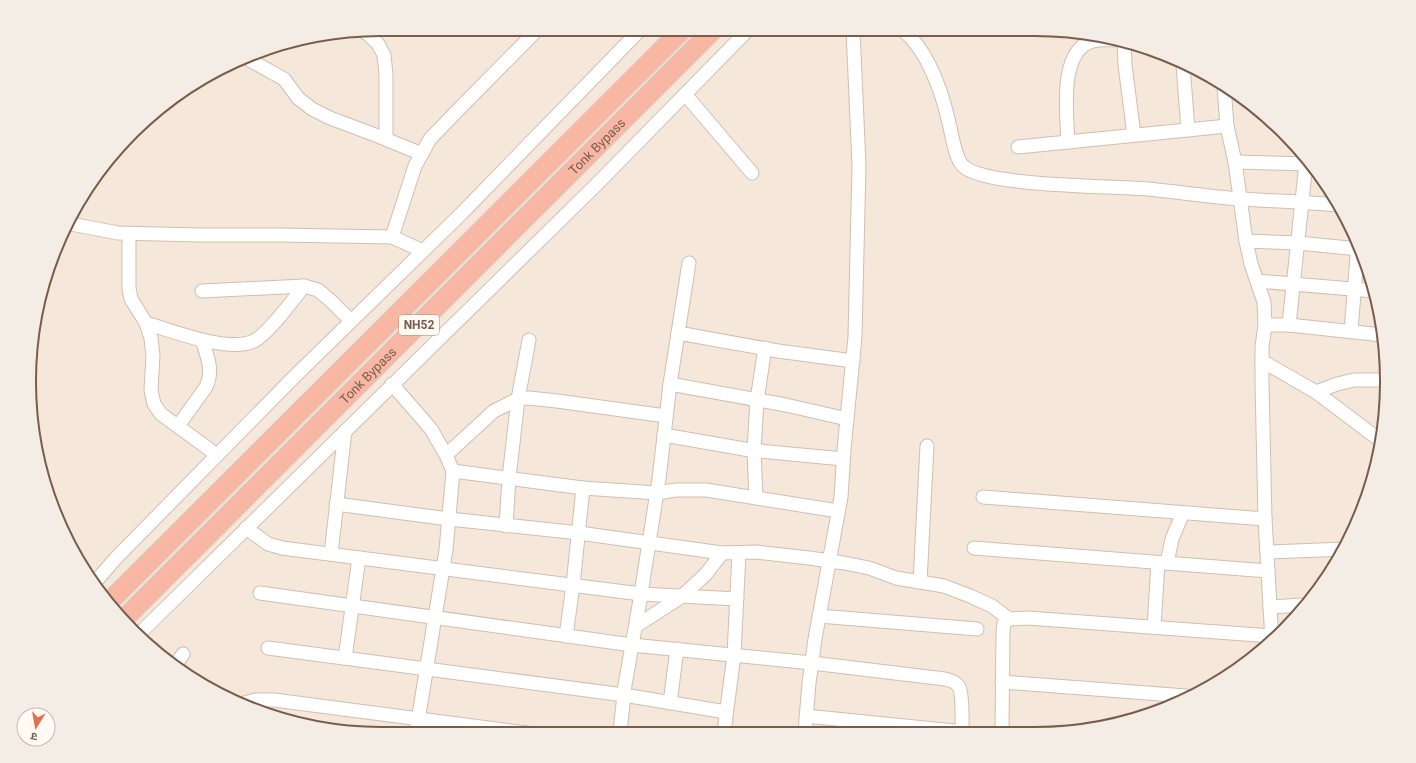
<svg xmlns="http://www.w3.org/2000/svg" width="1416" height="763" font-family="Roboto,'Noto Sans Devanagari',sans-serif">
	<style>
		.residential { fill: #f5e8da }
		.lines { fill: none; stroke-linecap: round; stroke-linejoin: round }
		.minor-casing { stroke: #d1beb0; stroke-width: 15 }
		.highway-casing { stroke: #dad1cd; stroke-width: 21 }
		.minor { stroke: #fff; stroke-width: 13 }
		.highway { stroke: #f7b7a3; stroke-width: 19 }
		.labels { text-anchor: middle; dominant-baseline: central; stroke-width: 3.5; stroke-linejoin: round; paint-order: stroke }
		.shield { fill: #fffaf3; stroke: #a28b7f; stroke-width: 1 }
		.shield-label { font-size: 12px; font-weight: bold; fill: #7a5c4d }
		.street-label { font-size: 13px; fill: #7a5c4d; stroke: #fffaf3 }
		.rim { fill: none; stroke: #7a5c4d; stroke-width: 2 }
	</style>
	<rect width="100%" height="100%" fill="#fdf6ec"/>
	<polygon class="residential" points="382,29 1057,30 1126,41 1211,76 1267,116 1314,167 1351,225 1375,290 1386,358 1384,427 1368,495 1340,558 1284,631 1230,675 1148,715 1080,731 359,733 290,722 205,687 117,614 56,517 30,405 41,290 88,186 167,102 268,48"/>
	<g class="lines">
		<g class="minor-casing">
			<g id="minor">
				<path d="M903,30C928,51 942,92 949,123C952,135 955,158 963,166C985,187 1113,186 1148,189C1179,192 1210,197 1241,199C1273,201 1305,202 1338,205"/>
				<polyline points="364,32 368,34 378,44 384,55 386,75 386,139"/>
				<polyline points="1124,41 1125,65 1134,135"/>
				<polyline points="248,59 284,79 298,98 312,109 330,118 378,136 422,154"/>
				<polyline points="1183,65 1188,130"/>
				<polyline points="1224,86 1227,126 1235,162 1246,241 1251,264 1264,302 1265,325 1262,347 1262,383 1265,519 1272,641"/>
				<polyline points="685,94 752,173"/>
				<path d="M1068,142C1067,115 1058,50 1093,41C1101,39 1110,40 1118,40"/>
				<polyline points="1018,147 1227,126"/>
				<polyline points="1235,162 1311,164"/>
				<polyline points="71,224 118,233 199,235 279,235 392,237 423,251"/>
				<polyline points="129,234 129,288 131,299 146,323 151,338 153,356 151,390 154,404 161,414 217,455"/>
				<polyline points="392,237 415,166 430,139 459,109 538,29"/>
				<polyline points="1246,241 1298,243 1359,249"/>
				<polyline points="1257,281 1375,291"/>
				<polyline points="202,291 304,286 318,290 331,301 351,321"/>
				<path d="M146,323C172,331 228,353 254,341C268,334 293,300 304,286"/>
				<polyline points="1265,325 1289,325 1382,335"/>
				<polyline points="1289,325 1306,163"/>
				<polyline points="1351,331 1358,244"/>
				<polyline points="678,333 778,351 853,361"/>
				<polyline points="1262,361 1316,392 1381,441"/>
				<polyline points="392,384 431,429 446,455 453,471 446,550 416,733"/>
				<polyline points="670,384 786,405 847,419"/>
				<polyline points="1316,392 1337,384 1354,380 1386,380"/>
				<path d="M178,426L206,387C214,370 207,356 202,340"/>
				<polyline points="664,435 750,450 843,459"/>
				<polyline points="446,455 494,411 518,399 529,398 557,401 666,416"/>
				<polyline points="453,471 583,488 657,493 676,490 706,490 838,511"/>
				<polyline points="983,497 1265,519"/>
				<polyline points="756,498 754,450 757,400 765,348"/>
				<polyline points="336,504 449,519 579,533 722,553 756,552 809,558 844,563 869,568 896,578 944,586 970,596 992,606 1009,619"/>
				<polyline points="506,526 509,478 518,399 529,340"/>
				<polyline points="246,528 268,544 282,548 641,594 737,599"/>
				<polyline points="974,548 1268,571"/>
				<polyline points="1267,552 1344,549"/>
				<polyline points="331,554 345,431"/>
				<polyline points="1167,563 1172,539 1183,513"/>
				<polyline points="96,581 116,558 294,377 461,214 641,29"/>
				<polyline points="920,582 927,446"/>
				<path d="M260,593L632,645L812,663L945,679C950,680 956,682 959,687C963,694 962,722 962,731"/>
				<polyline points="1270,607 1303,605"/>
				<polyline points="819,616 977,629"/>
				<polyline points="636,626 681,597 706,574 722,553"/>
				<polyline points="1154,627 1158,563"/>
				<polyline points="140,633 597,184 749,29"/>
				<polyline points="566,636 573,585 583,488"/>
				<polyline points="268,648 624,695 726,712"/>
				<polyline points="345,658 359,558"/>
				<polyline points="177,663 183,654"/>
				<polyline points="1002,682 1186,696"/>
				<polyline points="244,703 256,700 274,700 527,733"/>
				<polyline points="670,703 677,649"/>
				<polyline points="806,716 954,731"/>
				<polyline points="1002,731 1003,632 1004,623 1009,619 1028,618 1271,636"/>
				<polyline points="620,732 625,685 640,600 659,479 670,384 689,263"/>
				<polyline points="724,732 734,655 739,553"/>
				<polyline points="805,732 809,683 815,639 841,497 844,449 855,337 859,165 853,30"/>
			</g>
		</g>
		<g class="highway-casing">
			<g id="highway">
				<polyline points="109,602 683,29"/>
				<path id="s1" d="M123,620L714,29"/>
			</g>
		</g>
		<use href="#minor" class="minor"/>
		<use href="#highway" class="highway"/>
	</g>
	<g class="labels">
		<rect class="shield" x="399" y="315" width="40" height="20" rx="3"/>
		<g class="shield-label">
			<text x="419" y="325">NH52</text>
		</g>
		<g class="street-label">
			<text stroke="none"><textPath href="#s1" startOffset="670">Tonk Bypass</textPath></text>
			<text stroke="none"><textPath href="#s1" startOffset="346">Tonk Bypass</textPath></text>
		</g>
	</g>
	<path d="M0 0H1416V763H0ZM381 36H1035A345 345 0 0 1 1380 381V382A345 345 0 0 1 1035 727H381A345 345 0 0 1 36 382V381A345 345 0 0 1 381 36Z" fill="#f4ede6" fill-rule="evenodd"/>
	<path class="rim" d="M381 36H1035A345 345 0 0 1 1380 381V382A345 345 0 0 1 1035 727H381A345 345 0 0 1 36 382V381A345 345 0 0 1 381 36Z"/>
	<g transform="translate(36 727) rotate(191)"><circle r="19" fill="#fffaf3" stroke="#cabbb1"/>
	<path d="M0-3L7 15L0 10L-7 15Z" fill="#e76f51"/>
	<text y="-6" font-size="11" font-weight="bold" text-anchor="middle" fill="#7a5c4d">उ</text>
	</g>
</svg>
